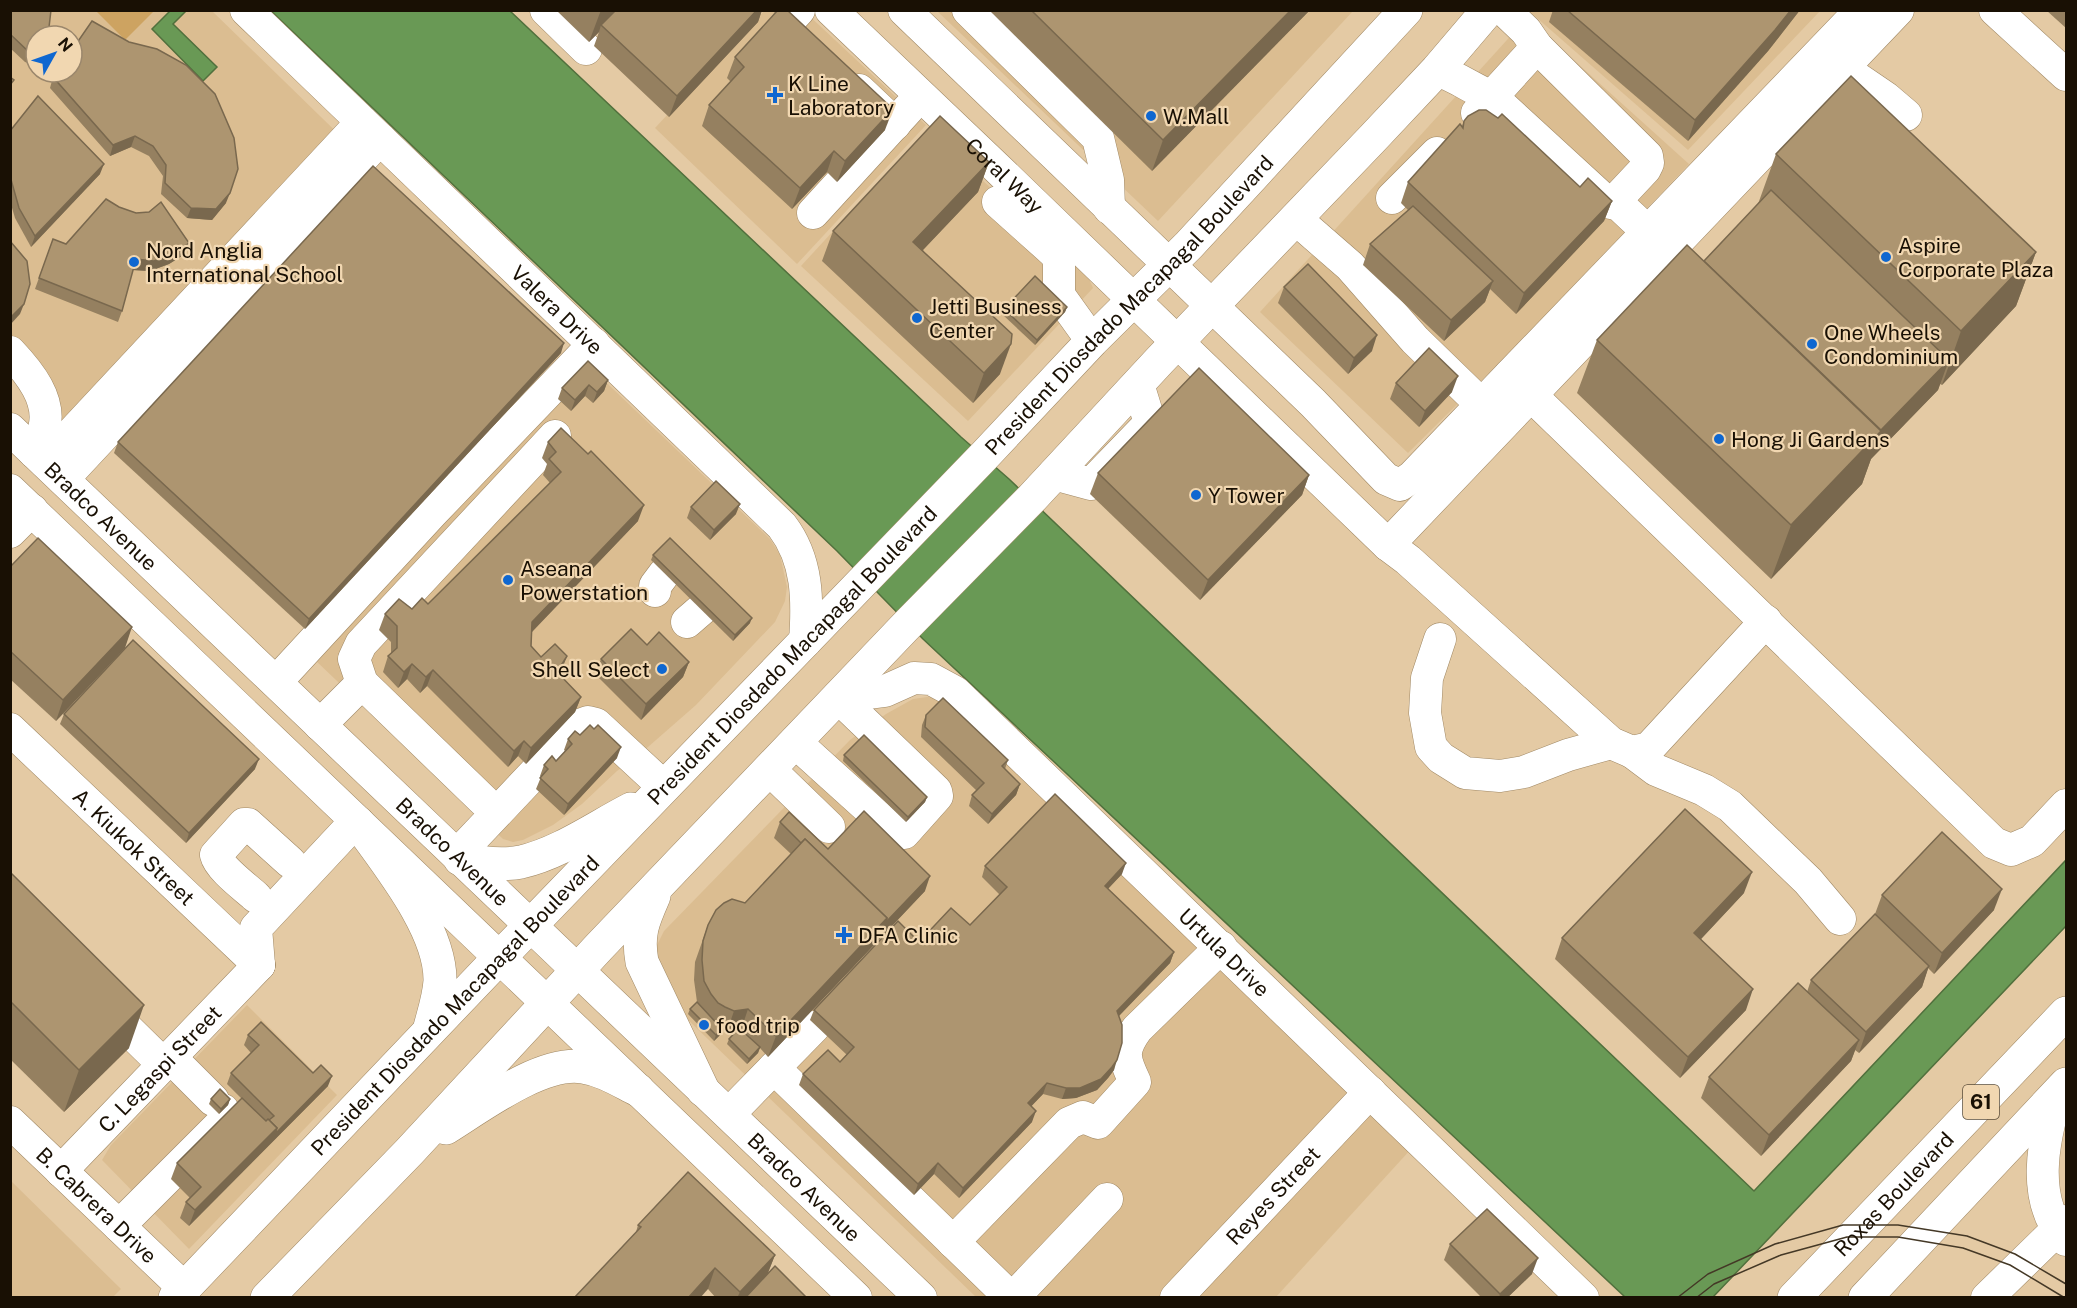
<svg xmlns="http://www.w3.org/2000/svg" width="2077" height="1308" font-family="'Public Sans',sans-serif">
	<style>
		.built { fill: #dbbd91; fill-rule: evenodd }
		.green { fill: #cda361 }
		.water { fill: #699955; stroke: #51703d; stroke-width: 1.5 }
		.lines { fill: none; stroke-linecap: round; stroke-linejoin: round }
		.minor-casing { stroke: #a08864; stroke-width: 33 }
		.major-casing { stroke: #a08864; stroke-width: 34 }
		.highway-casing { stroke: #a08864; stroke-width: 34 }
		.minor { stroke: #fff; stroke-width: 32 }
		.major { stroke: #fff; stroke-width: 33 }
		.highway { stroke: #fff; stroke-width: 33 }
		.tram { stroke: #443826; stroke-width: 1.5 }
		.wall { fill: #958060 }
		.shaded-wall { fill: #79684e }
		.building { fill: #ad9570; stroke: #79684e; stroke-width: 1.5 }
		.poi-dot { fill: #0f67d0; stroke: #f1d7b1; stroke-width: 2 }
		.labels { text-anchor: middle; dominant-baseline: central; stroke-width: 4.5; stroke-linejoin: round; paint-order: stroke }
		.shield { fill: #f1d7b1; stroke: #5a4c38; stroke-width: 1.5 }
		.shield-label { font-size: 20px; font-weight: bold; fill: #191004 }
		.poi-label { font-size: 21px; fill: #191004; stroke: #f1d7b1; text-anchor: start }
		.street-label { font-size: 21px; fill: #191004; stroke: #f1d7b1 }
	</style>
	<rect width="100%" height="100%" fill="#e4caa4"/>
	<g class="built">
		<polygon points="765,10 804,11 926,125 797,264 655,128"/>
		<path d="M10,11H212L359,154L86,442L11,370ZM36,36H72V72H36Z"/>
		<polygon points="937,11 1353,11 1158,221"/>
		<polygon points="1529,11 1820,11 1688,150"/>
		<polygon points="1527,18 1689,164 1520,342 1408,453 1260,312"/>
		<polygon points="927,129 1089,279 1093,288 968,421 801,266"/>
		<polygon points="589,366 770,539 780,555 787,587 785,601 775,622 696,705 640,754 617,771 582,804 553,825 523,840 513,842 503,839 315,660"/>
		<polygon points="927,697 938,698 1412,1148 1276,1297 976,1297 684,1016 657,955 656,947 664,931 850,740 886,714 913,699"/>
		<polygon points="247,1005 337,1095 189,1249 102,1160 111,1145"/>
		<polygon points="10,1180 121,1289 113,1297 11,1297"/>
	</g>
	<polygon class="green" points="96,11 154,11 125,40"/>
	<g class="water">
		<polygon points="170,11 186,11 173,24 217,67 203,81 152,29"/>
		<polygon points="271,11 510,11 961,437 1009,479 1754,1191 2066,860 2066,926 1713,1297 1625,1297 923,639 837,551"/>
	</g>
	<g class="lines">
		<g class="minor-casing">
			<g id="minor">
				<path id="s1" d="M246,10L782,526C808,560 808,600 805,642"/>
				<polyline points="546,10 586,49"/>
				<path id="s2" d="M831,10L997,168L1388,545L1408,560L1611,743L1632,752L1649,748L1766,621"/>
				<polyline points="904,10 1313,403 1386,479 1400,485 1412,477 1861,10"/>
				<polyline points="968,10 1098,138 1108,180 1109,208"/>
				<polyline points="1504,10 1526,31 1537,47 1647,156 1648,163 1645,169 1615,201"/>
				<polyline points="1995,10 2066,75"/>
				<polyline points="788,22 799,10"/>
				<polyline points="1842,68 1886,98 1906,115"/>
				<path d="M1437,70C1457,77 1473,89 1492,97L1601,197L1611,203L1615,201L1648,232"/>
				<polyline points="859,90 895,124"/>
				<polyline points="1477,113 1537,47"/>
				<polyline points="1392,198 1437,153"/>
				<polyline points="998,202 1056,254 1059,262 1059,295 1092,341"/>
				<polyline points="813,213 909,108"/>
				<polyline points="1296,219 1350,266 1415,340 1482,405"/>
				<path d="M10,352C29,372 52,400 44,429C42,437 37,444 34,452"/>
				<polyline points="1510,375 1994,843 2011,850 2032,841 2066,805"/>
				<path id="s3" d="M10,429L921,1298"/>
				<polyline points="45,462 362,122"/>
				<polyline points="1054,474 1091,484 1150,423 1138,384"/>
				<polyline points="63,479 380,139"/>
				<polyline points="10,490 856,1298"/>
				<polyline points="10,532 32,510"/>
				<polyline points="1388,545 1898,10"/>
				<polyline points="655,591 655,586 664,574"/>
				<polyline points="687,622 702,609"/>
				<polyline points="1440,639 1427,678 1425,713 1431,747 1441,758 1465,773 1500,776 1524,772 1568,755 1611,743"/>
				<polyline points="276,682 432,513 594,344"/>
				<path id="s4" d="M838,697L885,691L914,678L931,679L955,692L1583,1298"/>
				<polyline points="320,725 362,683"/>
				<path id="s5" d="M10,729L259,965"/>
				<polyline points="795,742 897,834 904,833 937,796 936,791 838,697"/>
				<polyline points="1632,752 1656,770 1704,790 1730,806 1808,881 1840,919"/>
				<polyline points="769,769 829,827"/>
				<polyline points="484,801 362,683 354,659 361,644 555,436"/>
				<polyline points="457,855 580,725 588,722 596,724 664,787"/>
				<path d="M256,897C245,887 219,868 216,855L244,824H248L290,862"/>
				<polyline points="259,965 256,928 356,821"/>
				<polyline points="104,1006 163,1064"/>
				<polyline points="170,1057 213,1100"/>
				<polyline points="774,1068 1011,1298"/>
				<path d="M2057,1094C2043,1140 2030,1200 2066,1240"/>
				<polyline points="729,1114 814,1027"/>
				<path id="s6" d="M10,1122L184,1288"/>
				<path id="s7" d="M61,1171L259,965"/>
				<polyline points="119,1226 222,1123 225,1114 223,1110"/>
				<path d="M953,1242L1069,1123L1083,1117L1098,1123L1135,1082C1124,1059 1121,1051 1137,1029L1221,947"/>
				<polyline points="1013,1298 1107,1199"/>
				<path id="s8" d="M1176,1298L1370,1092"/>
				<polyline points="1987,1298 2066,1221"/>
			</g>
		</g>
		<g class="major-casing">
			<g id="major">
				<path d="M358,823C387,864 441,929 440,981C439,998 433,1015 429,1031"/>
				<path d="M460,859C480,863 501,866 521,862C560,853 596,827 631,809"/>
				<path d="M654,896C643,921 637,934 642,962L703,1090"/>
				<path d="M446,1128C480,1107 542,1060 583,1067C603,1070 620,1081 638,1090"/>
				<path id="s9" d="M175,1298L500,957L985,455L1092,341L1189,245L1406,10"/>
				<polyline points="267,1298 409,1152 599,947 905,627 1032,498 1160,360 1373,138 1437,70 1488,10"/>
			</g>
		</g>
		<g class="highway-casing">
			<g id="highway">
				<path id="s10" d="M1794,1298L2066,1013"/>
				<polyline points="1865,1298 2066,1084"/>
			</g>
		</g>
		<use href="#minor" class="minor"/>
		<use href="#major" class="major"/>
		<use href="#highway" class="highway"/>
		<g class="tram">
			<polyline points="1677,1298 1708,1274 1775,1244 1843,1225 1898,1225 1967,1236 2015,1254 2066,1284"/>
			<polyline points="1696,1298 1714,1284 1781,1255 1847,1237 1898,1237 1963,1248 2010,1265 2065,1298"/>
		</g>
	</g>
	<g class="wall">
		<polygon points="10,10 36,36 36,66 25,62 10,48"/>
		<polygon points="556,10 762,10 758,22 669,117 594,46 599,32 589,42"/>
		<polygon points="989,10 1310,10 1152,171"/>
		<polygon points="1553,10 1800,10 1768,51 1688,141 1549,22"/>
		<polygon points="2046,10 2067,10 2067,29"/>
		<polygon points="72,50 226,203 212,220 187,218 161,194 163,176 149,156 131,147 110,156 50,88 53,77 72,72"/>
		<polygon points="735,57 885,130 837,182 827,172 792,209 702,126 709,105 731,82 727,78"/>
		<polygon points="1464,121 1580,187 1612,201 1604,221 1516,314 1490,289 1485,302 1444,341 1363,265 1370,244 1408,210 1401,203 1408,182 1462,126"/>
		<polygon points="10,131 100,174 31,247 15,218 10,201"/>
		<polygon points="1776,154 2036,252 2016,306 1942,385 1940,384 1938,390 1871,459 1862,484 1771,579 1577,393 1597,340 1704,261 1758,204"/>
		<polygon points="989,162 978,192 923,250 1000,374 973,403 822,261 833,231"/>
		<polygon points="53,239 66,244 185,254 169,264 150,271 133,270 122,311 118,322 35,289"/>
		<polygon points="1284,287 1372,351 1348,374 1278,303"/>
		<polygon points="1067,307 1065,312 1035,345 1002,314 1004,309"/>
		<polygon points="561,353 305,629 114,453 118,442"/>
		<polygon points="608,380 604,391 593,403 585,396 571,411 558,399 562,388"/>
		<polygon points="1396,383 1452,392 1419,427 1390,399"/>
		<polygon points="548,442 638,521 532,632 531,646 541,657 561,672 560,675 581,697 575,712 526,764 518,756 508,767 427,686 420,693 407,679 398,688 383,672 388,656 391,654 391,642 379,630 385,614 412,609 428,604 550,483 543,475 547,464 542,458"/>
		<polygon points="1098,473 1309,475 1302,495 1200,600 1090,494"/>
		<polygon points="691,507 736,514 710,540 687,518"/>
		<polygon points="653,555 750,623 733,641 651,560"/>
		<polygon points="10,567 125,648 56,721 10,679"/>
		<polygon points="647,645 689,662 683,677 641,720 595,674 601,659"/>
		<polygon points="64,714 255,769 186,843 60,724"/>
		<polygon points="926,715 1008,760 1005,769 1020,784 1016,795 988,824 969,806 972,795 977,791 921,737 922,725"/>
		<polygon points="580,735 617,758 564,815 536,789 541,777 540,776 544,765 556,761 565,751 564,750 568,739"/>
		<polygon points="844,755 927,797 925,802 906,822 843,761"/>
		<polygon points="780,822 828,849 925,891 768,1057 760,1048 758,1053 747,1064 727,1044 729,1039 737,1031 727,1031 722,1030 720,1035 714,1041 688,1014 690,1009 697,1002 694,980 695,962 708,925 745,903 791,854 774,838"/>
		<polygon points="985,866 1122,874 1108,889 1174,952 1170,963 1119,1016 1114,1070 1108,1078 1097,1090 1076,1098 1062,1099 1043,1094 1031,1106 1032,1122 959,1198 934,1174 914,1195 799,1085 803,1074 840,1062 847,1055 810,1020 814,1010 919,942 970,925 1000,895 982,877"/>
		<polygon points="10,872 129,1048 64,1112 10,1059"/>
		<polygon points="1744,893 1701,939 1746,1010 1680,1078 1555,959 1562,938"/>
		<polygon points="1882,895 1994,910 1934,974 1928,968 1922,987 1859,1053 1855,1050 1851,1061 1761,1156 1701,1098 1709,1077 1807,992 1811,980 1875,914"/>
		<polygon points="248,1035 313,1073 328,1086 189,1226 180,1218 186,1202 190,1198 171,1179 177,1163 242,1099 227,1084 231,1073 251,1053 244,1045"/>
		<polygon points="211,1099 230,1099 228,1105 219,1114 209,1104"/>
		<polygon points="638,1225 775,1255 768,1273 807,1298 716,1298 708,1289 636,1232"/>
		<polygon points="1450,1244 1532,1274 1507,1298 1482,1298 1444,1260"/>
	</g>
	<g class="shaded-wall">
		<polygon points="601,10 619,10 601,25 599,32 589,42"/>
		<polygon points="757,10 762,10 758,22 669,117 677,96"/>
		<polygon points="1291,10 1310,10 1152,171 1163,140"/>
		<polygon points="1791,10 1800,10 1768,51 1688,141 1695,120"/>
		<polygon points="893,109 885,130 837,182 845,161"/>
		<polygon points="135,136 131,147 110,156 113,145"/>
		<polygon points="834,151 827,172 792,209 800,188"/>
		<polygon points="989,162 978,192 902,272 913,242"/>
		<polygon points="104,164 100,174 31,247 35,236"/>
		<polygon points="230,193 226,203 212,220 187,218 191,208"/>
		<polygon points="1612,201 1604,221 1516,314 1524,293"/>
		<polygon points="189,243 185,254 169,264 150,271 132,270 136,259"/>
		<polygon points="2036,252 2016,306 1942,385 1961,331"/>
		<polygon points="1493,281 1485,302 1444,341 1451,320"/>
		<polygon points="24,304 20,314 10,325 10,318"/>
		<polygon points="1067,307 1065,312 1035,345 1037,340"/>
		<polygon points="1377,335 1372,351 1348,374 1354,358"/>
		<polygon points="564,343 561,353 305,629 309,619"/>
		<polygon points="1011,344 1000,374 973,403 984,373"/>
		<polygon points="1949,360 1938,390 1871,459 1862,484 1771,579 1791,525 1874,437"/>
		<polygon points="1458,376 1452,392 1419,427 1425,411"/>
		<polygon points="608,380 604,391 593,403 597,392"/>
		<polygon points="589,385 585,396 571,411 575,400"/>
		<polygon points="1309,475 1302,495 1200,600 1208,580"/>
		<polygon points="740,504 736,514 710,540 714,530"/>
		<polygon points="644,505 638,521 526,638 532,622"/>
		<polygon points="752,618 750,623 733,641 735,635"/>
		<polygon points="132,627 125,648 56,721 63,700"/>
		<polygon points="567,656 561,672 551,688 557,672"/>
		<polygon points="689,662 683,677 641,720 646,704"/>
		<polygon points="412,664 407,679 398,688 404,672"/>
		<polygon points="433,670 427,686 420,693 426,677"/>
		<polygon points="581,697 575,712 526,764 531,748"/>
		<polygon points="524,741 518,756 508,767 514,751"/>
		<polygon points="621,747 617,758 564,815 568,804"/>
		<polygon points="259,759 255,769 186,843 189,833"/>
		<polygon points="1020,784 1016,795 988,824 992,814"/>
		<polygon points="927,797 925,802 906,822 908,817"/>
		<polygon points="1126,863 1122,874 1101,896 1105,886"/>
		<polygon points="1752,872 1744,893 1687,954 1694,933"/>
		<polygon points="930,876 925,891 768,1057 776,1036 887,918"/>
		<polygon points="2002,889 1994,910 1934,974 1942,953"/>
		<polygon points="1174,952 1170,963 1113,1022 1117,1011"/>
		<polygon points="1929,966 1922,987 1859,1053 1866,1032"/>
		<polygon points="1753,989 1746,1010 1680,1078 1688,1057"/>
		<polygon points="144,1005 129,1048 64,1112 79,1070"/>
		<polygon points="748,1009 741,1030 727,1031 734,1011"/>
		<polygon points="722,1029 720,1035 714,1041 716,1035"/>
		<polygon points="1859,1040 1851,1061 1761,1156 1769,1135"/>
		<polygon points="760,1047 758,1053 747,1064 749,1059"/>
		<polygon points="1117,1060 1114,1070 1108,1078 1097,1090 1076,1098 1062,1099 1066,1088"/>
		<polygon points="332,1076 328,1086 189,1226 195,1210 277,1128"/>
		<polygon points="1047,1083 1043,1094 1024,1114 1028,1103"/>
		<polygon points="230,1099 228,1105 219,1114 221,1109"/>
		<polygon points="1036,1111 1032,1122 959,1198 963,1188"/>
		<polygon points="938,1163 934,1174 914,1195 918,1184"/>
		<polygon points="775,1255 767,1275 746,1298 737,1298 740,1292"/>
		<polygon points="1538,1258 1532,1274 1507,1298 1499,1298 1500,1294"/>
		<polygon points="715,1268 708,1289 700,1298 688,1298"/>
	</g>
	<g class="building">
		<polygon points="10,10 51,10 48,36 36,36 36,54 29,52 10,34"/>
		<polygon points="616,10 757,10 677,96 601,25"/>
		<polygon points="778,10 787,10 893,109 845,161 834,151 800,188 709,105 744,67 735,57"/>
		<polygon points="1031,10 1291,10 1163,140"/>
		<polygon points="1567,10 1791,10 1775,30 1695,120"/>
		<polygon points="92,21 129,42 157,49 186,65 215,94 234,138 238,169 230,193 216,209 191,208 165,183 166,165 153,146 135,136 113,145 53,77 59,72 72,72 72,60 74,58 72,57 72,50"/>
		<polygon points="1851,76 2036,252 1961,331 1776,154"/>
		<polygon points="10,77 14,80 10,85"/>
		<polygon points="38,96 104,164 35,236 19,208 10,176 10,131"/>
		<polygon points="1479,110 1486,110 1498,118 1502,114 1580,187 1588,178 1612,201 1524,293 1408,182 1460,124 1463,128 1464,121 1468,116"/>
		<polygon points="940,116 989,162 913,242 1012,334 1011,344 984,373 833,231"/>
		<polygon points="373,166 564,343 309,619 118,442"/>
		<polygon points="1771,190 1949,360 1881,430 1704,261"/>
		<polygon points="106,199 119,207 136,213 149,212 161,202 189,243 173,254 154,261 136,259 122,311 39,278 53,239 66,244"/>
		<polygon points="1413,206 1493,281 1451,320 1370,244"/>
		<polygon points="10,241 27,261 30,284 24,304 10,318"/>
		<polygon points="1687,245 1881,431 1791,525 1597,340"/>
		<polygon points="1308,264 1377,335 1354,358 1284,287"/>
		<polygon points="1035,276 1067,307 1037,340 1004,309"/>
		<polygon points="1429,348 1458,376 1425,411 1396,383"/>
		<polygon points="588,361 608,380 597,392 589,385 575,400 562,388"/>
		<polygon points="1199,368 1309,475 1208,580 1098,473"/>
		<polygon points="561,428 588,454 591,451 644,505 532,622 531,646 541,657 555,644 567,656 557,672 581,697 531,748 524,741 514,751 433,670 426,677 412,664 404,672 388,656 397,648 397,626 385,614 399,599 412,609 422,598 428,604 561,472 549,459 556,452 548,442"/>
		<polygon points="716,481 740,504 714,530 691,507"/>
		<polygon points="38,538 132,627 63,700 10,651 10,567"/>
		<polygon points="670,538 752,618 735,635 653,555"/>
		<polygon points="631,629 647,645 659,632 689,662 646,704 601,659"/>
		<polygon points="133,640 259,759 189,833 64,714"/>
		<polygon points="943,698 1008,760 1002,766 1020,784 992,814 972,795 984,783 925,727 926,715"/>
		<polygon points="590,725 594,729 598,725 621,747 568,804 540,778 548,769 544,765 552,756 556,761 572,744 568,739 575,731 580,735"/>
		<polygon points="864,735 927,797 908,817 844,755"/>
		<polygon points="1055,794 1126,863 1105,886 1174,952 1117,1011 1122,1025 1122,1043 1117,1060 1112,1067 1101,1079 1080,1088 1066,1088 1047,1083 1028,1103 1036,1111 963,1188 938,1163 918,1184 803,1074 828,1050 840,1062 854,1047 814,1010 898,921 919,942 951,908 970,925 1007,887 985,866"/>
		<polygon points="1685,809 1752,872 1694,933 1753,989 1688,1057 1562,938"/>
		<polygon points="864,811 930,876 885,923 887,918 805,839 801,843 780,822 789,812 828,849"/>
		<polygon points="1942,832 2002,889 1942,953 1882,895"/>
		<polygon points="805,839 887,918 776,1036 748,1009 734,1011 725,1007 718,1003 711,994 704,981 702,960 703,941 708,925 716,910 724,903 732,899 745,903"/>
		<polygon points="10,872 144,1005 79,1070 10,1001"/>
		<polygon points="1875,914 1929,966 1866,1032 1811,980"/>
		<polygon points="1798,983 1859,1040 1769,1135 1709,1077"/>
		<polygon points="697,1002 722,1029 716,1035 690,1009"/>
		<polygon points="261,1022 313,1073 321,1065 332,1076 275,1134 277,1128 269,1120 274,1116 231,1073 259,1045 248,1035"/>
		<polygon points="739,1028 760,1047 749,1059 729,1039"/>
		<polygon points="220,1089 230,1099 221,1109 211,1099"/>
		<polygon points="242,1098 266,1121 268,1119 277,1128 195,1210 186,1202 201,1187 177,1163"/>
		<polygon points="688,1172 775,1255 740,1292 715,1268 688,1298 574,1298 641,1227 638,1225"/>
		<polygon points="1487,1209 1538,1258 1500,1294 1450,1244"/>
		<polygon points="775,1266 807,1298 745,1298"/>
	</g>
	<g class="poi-dot">
		<path d="M772 86h6v6h6v6h-6v6h-6v-6h-6v-6h6z"/>
		<circle cx="1151" cy="116" r="6"/>
		<circle cx="1886" cy="257" r="6"/>
		<circle cx="134" cy="262" r="6"/>
		<circle cx="917" cy="318" r="6"/>
		<circle cx="1812" cy="344" r="6"/>
		<circle cx="1719" cy="439" r="6"/>
		<circle cx="1196" cy="495" r="6"/>
		<circle cx="508" cy="580" r="6"/>
		<circle cx="662" cy="669" r="6"/>
		<path d="M841 926h6v6h6v6h-6v6h-6v-6h-6v-6h6z"/>
		<circle cx="704" cy="1025" r="6"/>
	</g>
	<g class="labels">
		<rect class="shield" x="1963" y="1085" width="36" height="34" rx="4.5"/>
		<g class="shield-label">
			<text x="1981" y="1102">61</text>
		</g>
		<g class="poi-label">
			<text x="788" y="83">K Line<tspan x="788" dy="24">Laboratory</tspan></text>
			<text x="1163" y="116">W.Mall</text>
			<text x="1898" y="245">Aspire<tspan x="1898" dy="24">Corporate Plaza</tspan></text>
			<text x="146" y="250">Nord Anglia<tspan x="146" dy="24">International School</tspan></text>
			<text x="929" y="306">Jetti Business<tspan x="929" dy="24">Center</tspan></text>
			<text x="1824" y="332">One Wheels<tspan x="1824" dy="24">Condominium</tspan></text>
			<text x="1731" y="439">Hong Ji Gardens</text>
			<text x="1208" y="495">Y Tower</text>
			<text x="520" y="568">Aseana<tspan x="520" dy="24">Powerstation</tspan></text>
			<text x="650" y="669" text-anchor="end">Shell Select</text>
			<text x="858" y="935">DFA Clinic</text>
			<text x="716" y="1025">food trip</text>
		</g>
		<g class="street-label">
			<text stroke="none"><textPath href="#s2" startOffset="240">Coral Way</textPath></text>
			<text stroke="none"><textPath href="#s9" startOffset="1377">President Diosdado Macapagal Boulevard</textPath></text>
			<text stroke="none"><textPath href="#s1" startOffset="432">Valera Drive</textPath></text>
			<text stroke="none"><textPath href="#s3" startOffset="126">Bradco Avenue</textPath></text>
			<text stroke="none"><textPath href="#s9" startOffset="891">President Diosdado Macapagal Boulevard</textPath></text>
			<text stroke="none"><textPath href="#s5" startOffset="171">A. Kiukok Street</textPath></text>
			<text stroke="none"><textPath href="#s3" startOffset="612">Bradco Avenue</textPath></text>
			<text stroke="none"><textPath href="#s4" startOffset="498">Urtula Drive</textPath></text>
			<text stroke="none"><textPath href="#s9" startOffset="405">President Diosdado Macapagal Boulevard</textPath></text>
			<text stroke="none"><textPath href="#s7" startOffset="142">C. Legaspi Street</textPath></text>
			<text stroke="none"><textPath href="#s3" startOffset="1098">Bradco Avenue</textPath></text>
			<text stroke="none"><textPath href="#s8" startOffset="141">Reyes Street</textPath></text>
			<text stroke="none"><textPath href="#s10" startOffset="144">Roxas Boulevard</textPath></text>
			<text stroke="none"><textPath href="#s6" startOffset="120">B. Cabrera Drive</textPath></text>
		</g>
	</g>
	<rect width="2077" height="1308" fill="none" stroke="#191004" stroke-width="24"/>
	<g transform="translate(54 54) rotate(50)"><circle r="28" fill="#f1d7b1" stroke="#9b876c" stroke-width="1.5"/>
	<path d="M0-4.5L10 22L0 15L-10 22Z" fill="#0f67d0"/>
	<text y="-9" font-size="16" font-weight="bold" text-anchor="middle" fill="#191004">N</text>
	</g>
</svg>
